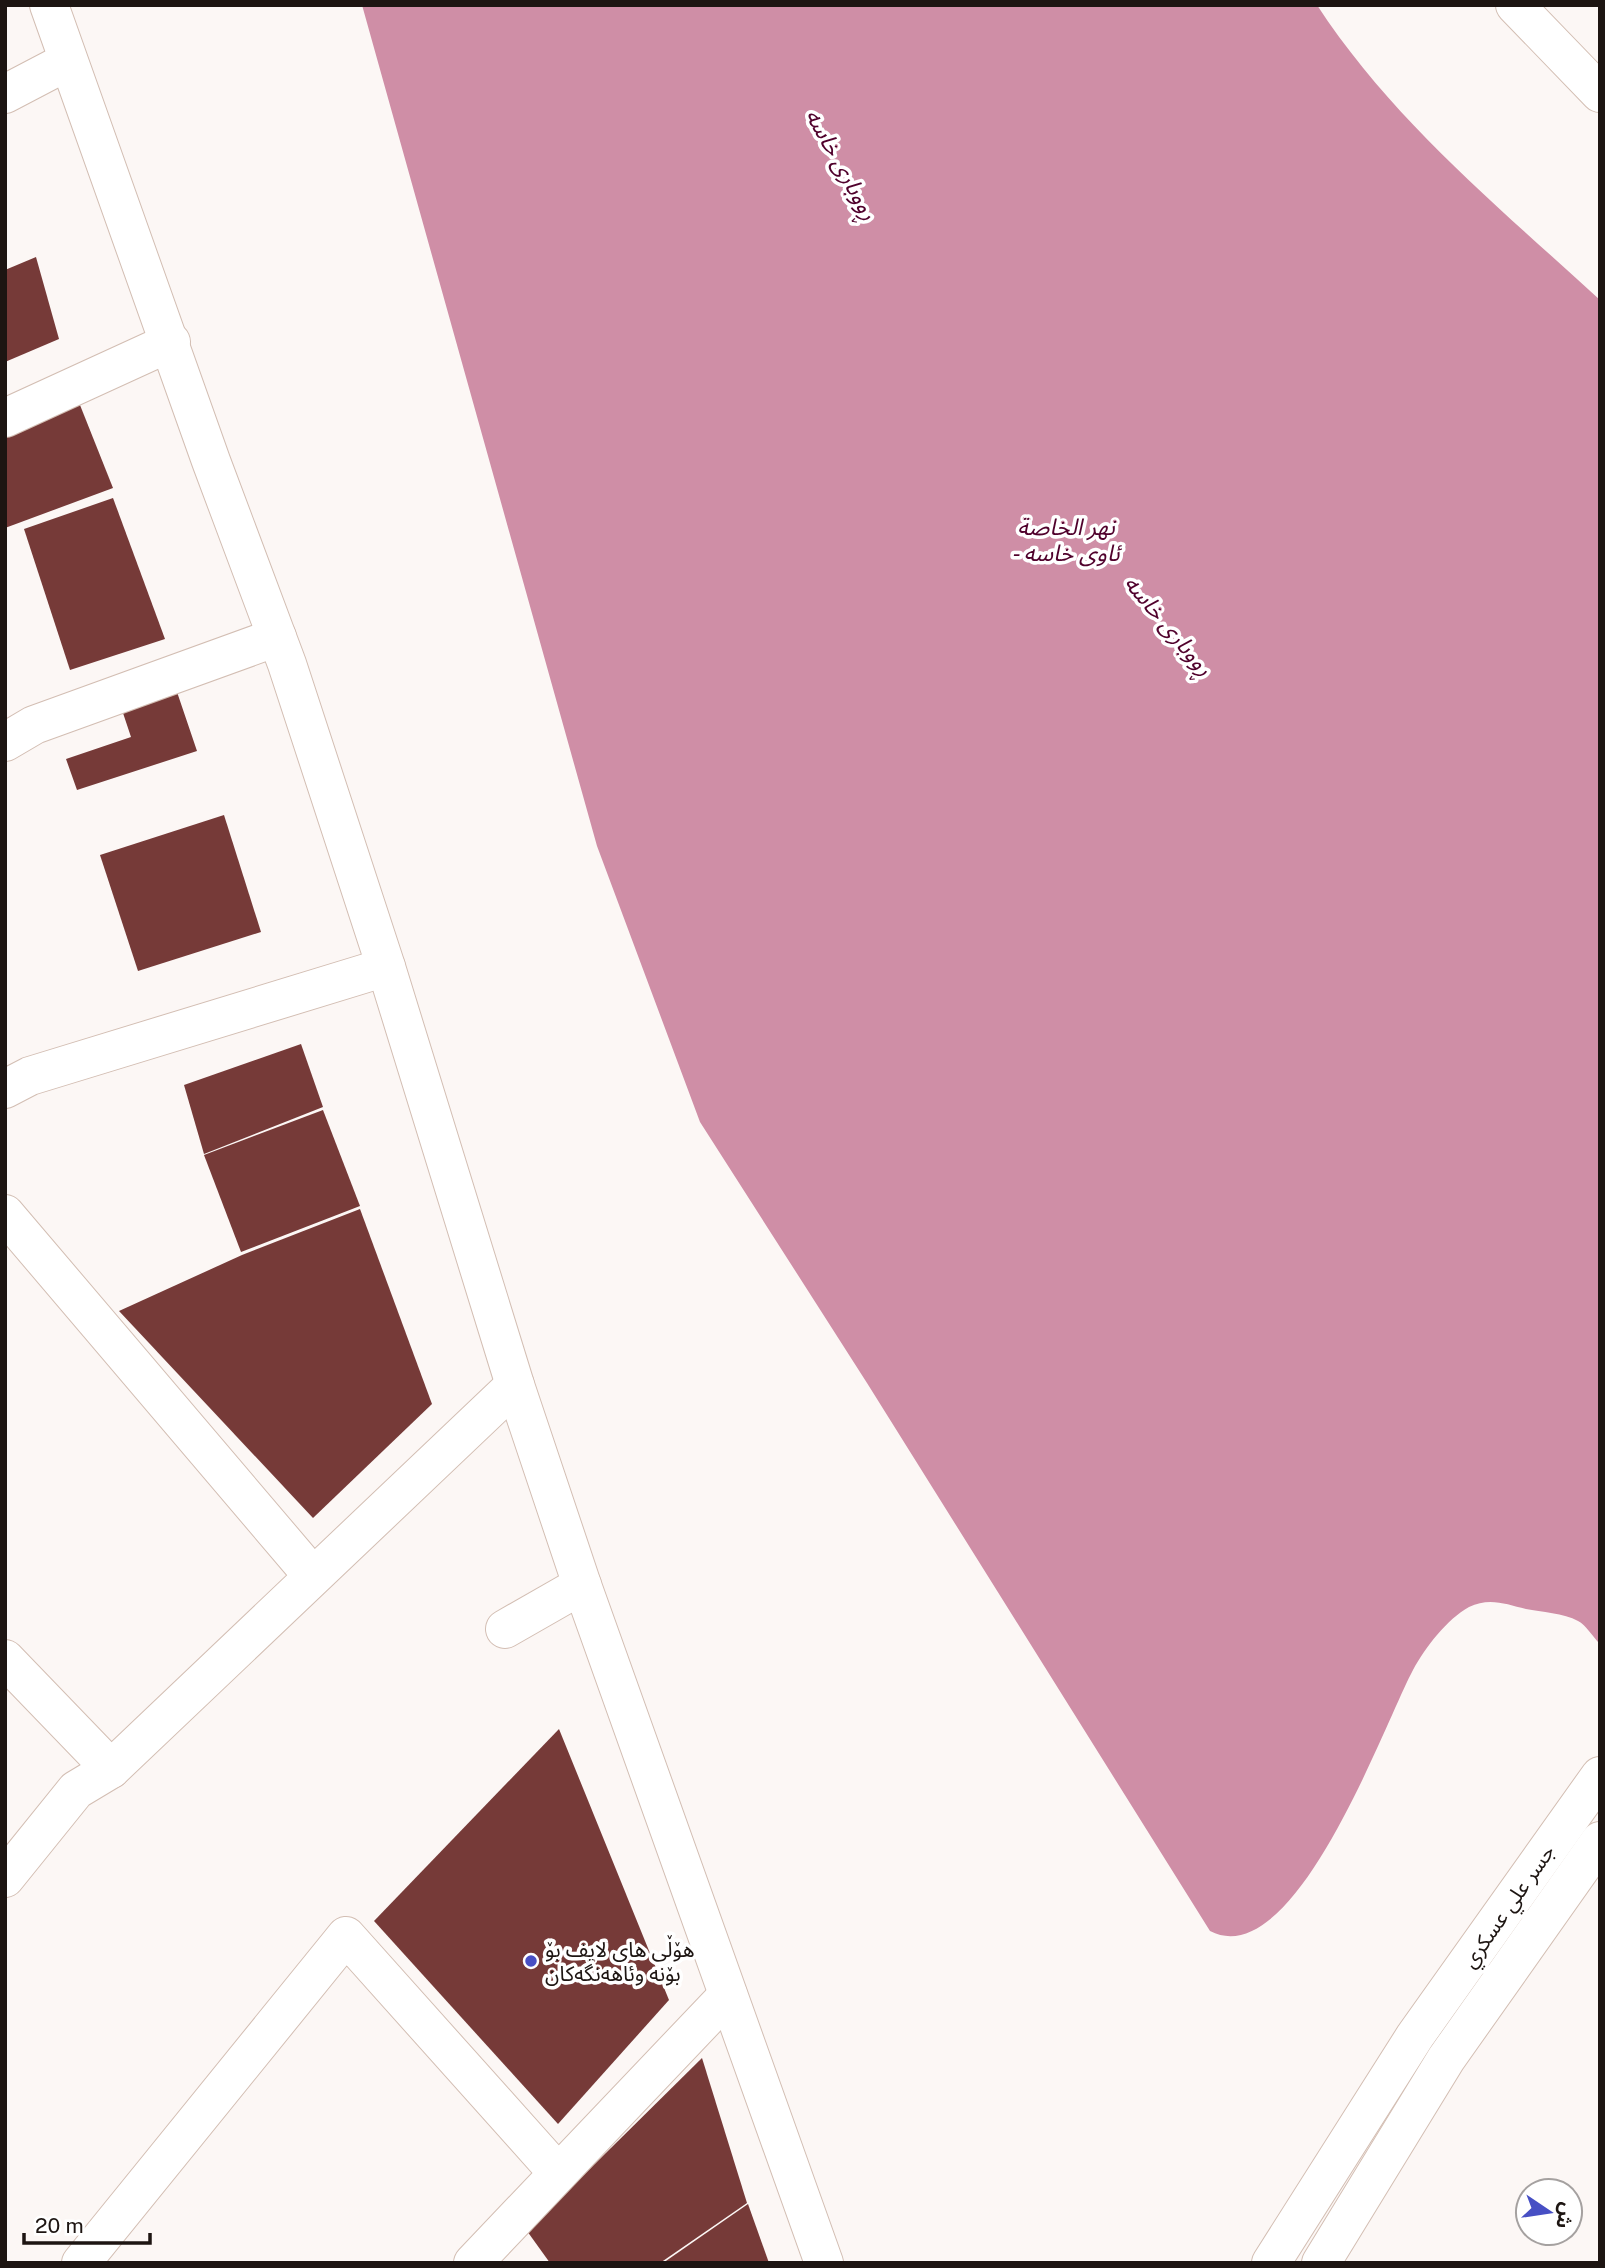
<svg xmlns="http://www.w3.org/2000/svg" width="1605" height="2268" font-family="'Public Sans','Noto Sans Arabic',sans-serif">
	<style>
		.water { fill: #cf8ea6 }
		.building { fill: #763a38 }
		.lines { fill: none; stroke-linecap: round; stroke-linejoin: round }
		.minor-casing { stroke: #d3beb3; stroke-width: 40 }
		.major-casing { stroke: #d3beb3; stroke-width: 40 }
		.minor { stroke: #fff; stroke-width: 38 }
		.major { stroke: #fff; stroke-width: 38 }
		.poi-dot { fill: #474fc4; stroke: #fff; stroke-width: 2.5 }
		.labels { text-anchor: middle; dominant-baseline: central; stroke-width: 7; stroke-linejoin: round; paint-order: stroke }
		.street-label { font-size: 21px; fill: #1d1512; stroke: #fff }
		.poi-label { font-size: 21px; fill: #1d1512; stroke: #fff; text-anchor: start }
		.water-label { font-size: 23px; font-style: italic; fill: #50012c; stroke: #fff }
	</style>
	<rect width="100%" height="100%" fill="#fcf7f5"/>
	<path class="water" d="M362,5H1317C1392,120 1500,208 1600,300V1644C1593,1637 1586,1625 1578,1621C1564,1613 1541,1612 1526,1609C1506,1604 1489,1597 1469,1607C1447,1619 1425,1648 1413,1670C1384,1724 1295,1975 1210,1931L867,1383L700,1122L597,846Z"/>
	<g class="building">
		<polygon points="36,257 59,339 5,362 5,270"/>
		<polygon points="78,400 113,488 5,528 5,432"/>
		<polygon points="113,498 165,639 70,670 24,529"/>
		<polygon points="177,692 197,751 77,790 66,759 131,737 122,710"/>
		<polygon points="224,815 261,932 138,971 100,855"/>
		<polygon points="301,1044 323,1107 204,1154 184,1085"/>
		<polygon points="323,1110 360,1206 241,1252 204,1155"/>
		<polygon points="360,1209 432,1404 313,1518 119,1311 242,1255"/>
		<polygon points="559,1729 669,2000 558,2124 374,1921"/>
		<polygon points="702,2058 747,2203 660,2263 550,2263 527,2231"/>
		<polygon points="748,2204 769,2263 663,2263"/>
	</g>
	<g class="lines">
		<g class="minor-casing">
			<g id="minor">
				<polyline points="49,5 211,461 287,664 386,967 515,1385 582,1585 824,2263"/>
				<polyline points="1515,5 1600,93"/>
				<polyline points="5,94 68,61"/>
				<polyline points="5,418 171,342"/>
				<polyline points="5,742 34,725 277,637"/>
				<polyline points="5,1089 30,1076 386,967"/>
				<polyline points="5,1214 312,1575"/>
				<polyline points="505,1629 582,1585"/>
				<polyline points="5,1659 111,1769"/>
				<polyline points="5,1878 76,1790 111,1769 515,1385"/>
				<polyline points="81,2263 346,1936 558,2173"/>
				<polyline points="473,2263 728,1995"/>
			</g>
		</g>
		<g class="major-casing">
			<g id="major">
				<polyline points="1271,2263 1415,2036 1600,1776"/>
				<polyline points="1321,2263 1446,2059 1600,1841"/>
			</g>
		</g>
		<use href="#minor" class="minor"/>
		<use href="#major" class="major"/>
	</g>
	<circle class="poi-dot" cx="531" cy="1961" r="7"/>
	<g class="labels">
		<g class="street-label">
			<text transform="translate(1508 1906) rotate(-55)">جسر علي عسكري</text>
		</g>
		<g class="poi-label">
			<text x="545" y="1949">هۆڵی های لایف بۆ<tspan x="545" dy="24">بۆنە وئاهەنگەکان</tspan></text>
		</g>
		<g class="water-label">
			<text transform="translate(842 164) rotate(61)">ڕووباری خاسە</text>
			<text x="1066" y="526">نهر الخاصة<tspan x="1066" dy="26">- ئاوی خاسە</tspan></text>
			<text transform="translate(1169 625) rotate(50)">ڕووباری خاسە</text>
		</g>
	</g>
	<rect width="1605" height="2268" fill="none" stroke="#1d1512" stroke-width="14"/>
	<g transform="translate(1549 2212) rotate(103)"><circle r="33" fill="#ffffff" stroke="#a5a1a0" stroke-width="2"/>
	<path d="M0-5L12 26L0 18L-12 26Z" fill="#474fc4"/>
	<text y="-10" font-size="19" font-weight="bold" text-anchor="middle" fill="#1d1512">ش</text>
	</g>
	<path d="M24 2233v10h126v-10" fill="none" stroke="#1d1512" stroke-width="3.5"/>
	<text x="35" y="2233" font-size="21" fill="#1d1512" stroke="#ffffff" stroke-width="5" paint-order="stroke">20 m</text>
</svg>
